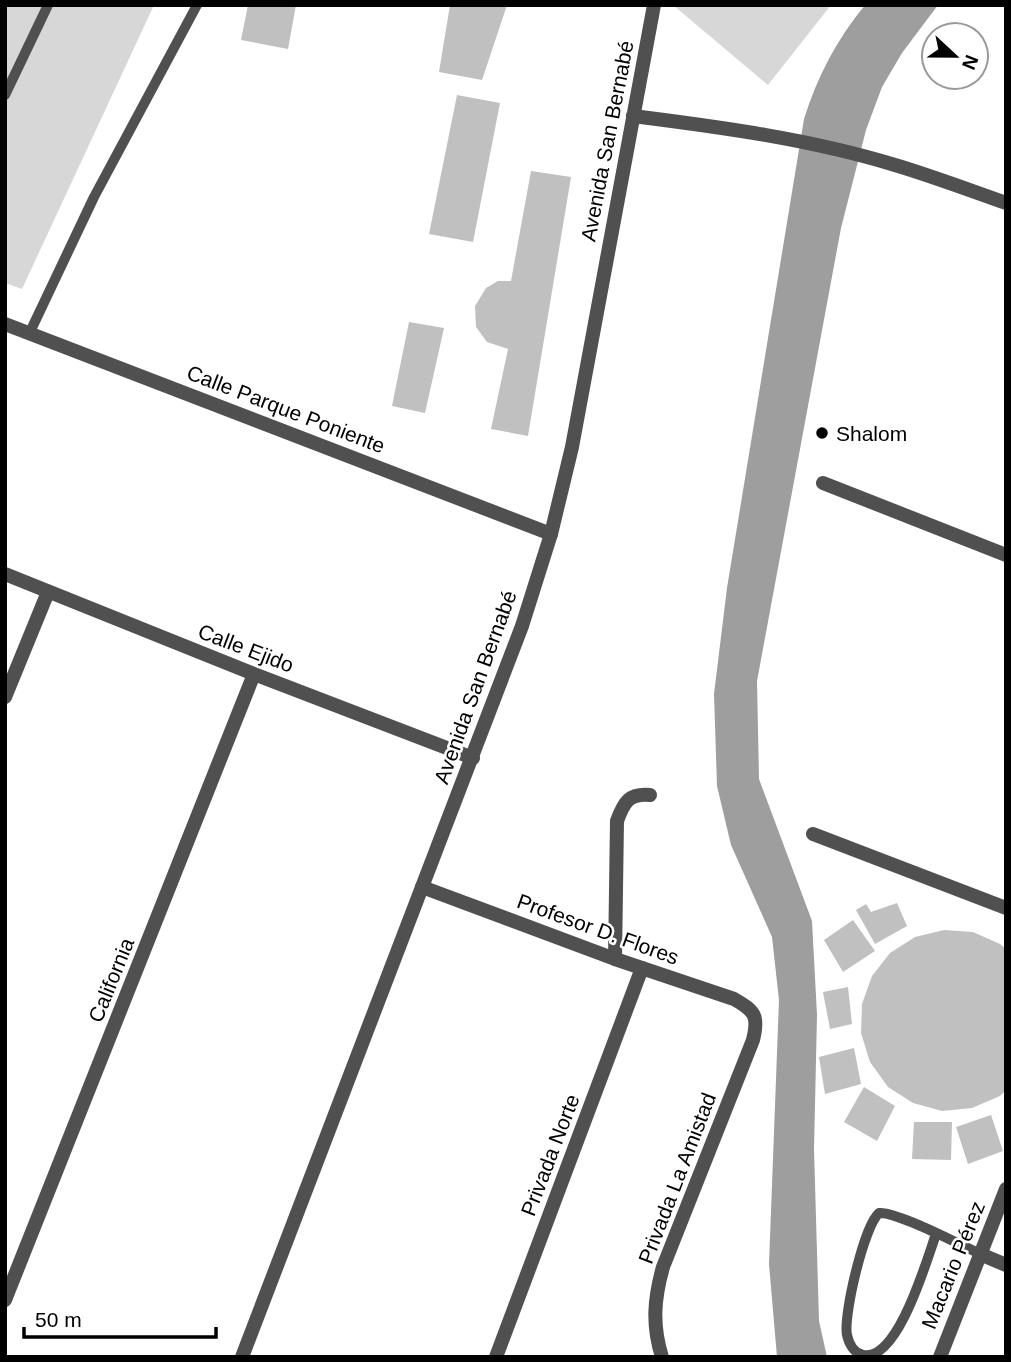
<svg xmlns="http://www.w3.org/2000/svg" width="1011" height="1362" font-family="Helvetica,sans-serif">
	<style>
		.green { fill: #d7d7d7 }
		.water { fill: #9e9e9e }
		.building { fill: #c0c0c0 }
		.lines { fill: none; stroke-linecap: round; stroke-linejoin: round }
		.lane { stroke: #505050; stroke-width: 10 }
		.street { stroke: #505050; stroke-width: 14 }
		.poi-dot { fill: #000; stroke: #fff; stroke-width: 2.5 }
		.labels { text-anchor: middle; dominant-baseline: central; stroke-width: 5; stroke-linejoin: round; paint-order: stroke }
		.street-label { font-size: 21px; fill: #000; stroke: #fff }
		.poi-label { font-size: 21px; fill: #000; stroke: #fff; text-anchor: start }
	</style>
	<rect width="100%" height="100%" fill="#fff"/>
	<g class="green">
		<polygon points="5,5 154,5 22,289 5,283"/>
		<polygon points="673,5 831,5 768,85"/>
	</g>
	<path class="water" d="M865,5H938L902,53L882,87L866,130L841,228L757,681L759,779L812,921L817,1015L814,1149L819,1321L827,1357H777L769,1264L779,1000L772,937L731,845L717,786L714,694L727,588L804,119C817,77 837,39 865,5Z"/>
	<g class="building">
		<polygon points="248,5 296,5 288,49 241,40"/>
		<polygon points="450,5 507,5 482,80 439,72"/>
		<polygon points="457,95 500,103 473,242 429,234"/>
		<polygon points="531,171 571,177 528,436 491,429 508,349 487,342 476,327 475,306 486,288 498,281 511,281"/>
		<polygon points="409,322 444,328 425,413 392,406"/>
		<polygon points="897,903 907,926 875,944 856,910 866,904 871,912"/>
		<polygon points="853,920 875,951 843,972 824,940"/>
		<polygon points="944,930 973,932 1000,944 1006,949 1006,1090 1000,1096 972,1108 942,1111 913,1103 888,1087 870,1062 861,1033 862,1004 872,976 890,953 915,937"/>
		<polygon points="848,987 852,1024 830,1029 823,992"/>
		<polygon points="854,1048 861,1084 825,1094 819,1057"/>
		<polygon points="864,1087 895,1106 877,1141 844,1122"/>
		<polygon points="991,1115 1003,1151 968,1164 956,1127"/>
		<polygon points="914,1122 952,1122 951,1160 912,1159"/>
	</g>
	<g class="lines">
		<g class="lane">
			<polyline points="5,95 48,5"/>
			<polyline points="30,332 94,197 197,5"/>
			<path d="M936,1234C927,1259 898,1362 863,1355C854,1353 849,1344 847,1335C843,1316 864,1226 879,1213C896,1211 961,1245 980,1254"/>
		</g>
		<g class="street">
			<path d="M633,116C720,127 810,139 895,165C932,176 969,190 1006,203"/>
			<polyline points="5,324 551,534"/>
			<polyline points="823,483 1006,555"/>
			<polyline points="5,574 254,674 473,758"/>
			<polyline points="5,697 48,592"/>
			<polyline points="813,834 1006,908"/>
			<path d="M422,887L615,959L734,999C755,1011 759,1016 753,1040L663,1267C654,1299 652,1325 662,1357"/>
			<path d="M615,959L617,821C624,802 629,793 650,795"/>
			<polyline points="980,1254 1006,1265"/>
			<polyline points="5,1300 254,674"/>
			<polyline points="242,1357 522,626 551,534 572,447 654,5"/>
			<polyline points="496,1357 642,968"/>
			<polyline points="940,1357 1006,1189"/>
		</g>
	</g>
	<circle class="poi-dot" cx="822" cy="433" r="7"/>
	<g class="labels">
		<g class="street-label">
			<text transform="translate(607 141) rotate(-79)">Avenida San Bernabé</text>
			<text transform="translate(286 409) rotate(21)">Calle Parque Poniente</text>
			<text transform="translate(246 648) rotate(21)">Calle Ejido</text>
			<text transform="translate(475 687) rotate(-70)">Avenida San Bernabé</text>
			<text transform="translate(598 929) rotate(20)">Profesor D. Flores</text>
			<text transform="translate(111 980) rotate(-68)">California</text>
			<text transform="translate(550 1155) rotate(-69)">Privada Norte</text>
			<text transform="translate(677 1178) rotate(-69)">Privada La Amistad</text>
			<text transform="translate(953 1265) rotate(-68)">Macario Pérez</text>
		</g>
		<g class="poi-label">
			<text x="836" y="433">Shalom</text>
		</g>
	</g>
	<rect width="1011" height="1362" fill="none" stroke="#000000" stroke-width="14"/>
	<g transform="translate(955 56) rotate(112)"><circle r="33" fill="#ffffff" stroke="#999999" stroke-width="2"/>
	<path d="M0-5L12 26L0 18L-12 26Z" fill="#000000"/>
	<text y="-10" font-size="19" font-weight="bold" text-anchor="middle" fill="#000000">N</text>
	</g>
	<path d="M24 1327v10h192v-10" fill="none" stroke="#000000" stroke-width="3.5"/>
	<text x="35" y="1327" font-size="21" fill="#000000" stroke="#ffffff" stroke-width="5" paint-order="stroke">50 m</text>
</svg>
